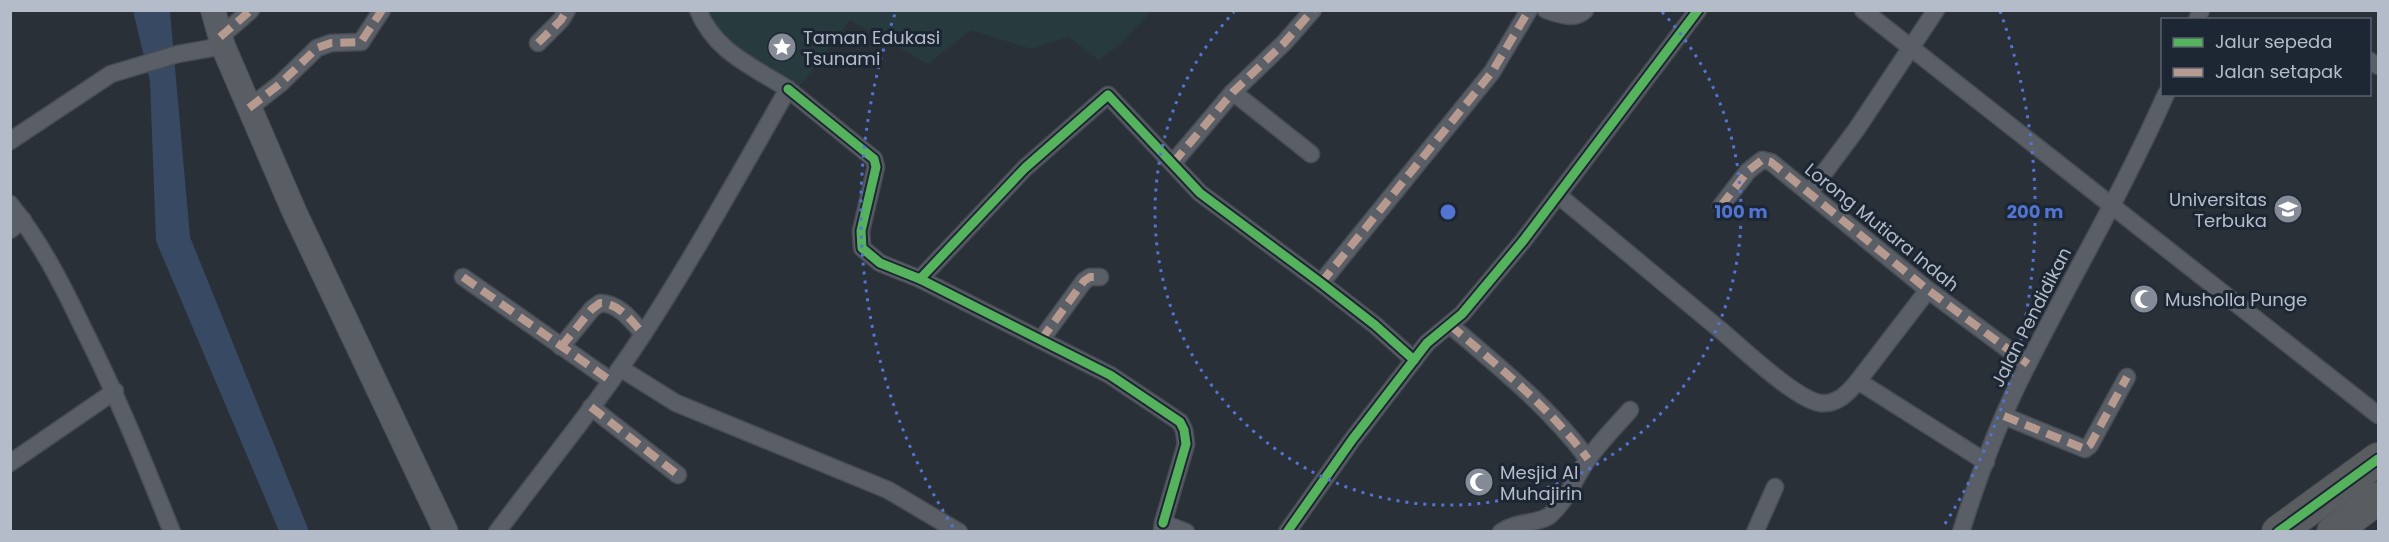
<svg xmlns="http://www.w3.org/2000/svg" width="2389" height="542" font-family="Poppins,sans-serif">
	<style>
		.green { fill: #273a3e }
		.water { fill: #384963 }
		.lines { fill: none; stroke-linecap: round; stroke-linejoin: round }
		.street-casing { stroke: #484c53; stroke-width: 19 }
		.secondary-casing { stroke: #484c53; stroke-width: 26 }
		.highway-casing { stroke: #474c53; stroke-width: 34 }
		.street { stroke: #5a5e66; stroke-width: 16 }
		.secondary { stroke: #595d64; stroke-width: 24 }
		.highway { stroke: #5a5d60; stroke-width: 32 }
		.quiet { stroke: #b69a8f; stroke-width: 8; stroke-dasharray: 15 8; stroke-linecap: butt }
		.cycleway-casing { stroke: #1d2633; stroke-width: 13 }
		.cycleway { stroke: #56b35d; stroke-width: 9 }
		.ring { fill: none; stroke: #5274d3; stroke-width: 3; stroke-dasharray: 3 6 }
		.labels { text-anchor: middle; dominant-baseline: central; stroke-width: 6; stroke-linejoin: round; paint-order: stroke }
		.poi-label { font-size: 18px; fill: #b4bcc9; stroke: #1d2633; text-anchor: start }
		.street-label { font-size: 18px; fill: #b4bcc9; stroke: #1d2633 }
		.centre { fill: #5274d3; stroke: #1d2633; stroke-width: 3 }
		.ring-label { font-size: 18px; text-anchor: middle; font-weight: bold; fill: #5274d3; stroke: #1d2633; stroke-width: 6; stroke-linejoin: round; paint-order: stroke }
	</style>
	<rect width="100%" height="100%" fill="#2a3038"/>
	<polygon class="green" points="705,11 1152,11 1119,45 1099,60 1068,37 1031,49 971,30 928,64 850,20 799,87 716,35"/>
	<polygon class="water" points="133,11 170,11 190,237 309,531 279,531 156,241 150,81"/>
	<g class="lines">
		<g class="street-casing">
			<g id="street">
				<path d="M1546,10C1559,14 1574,21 1585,10"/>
				<polyline points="1863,10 2378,415"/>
				<polyline points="2197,20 2201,10"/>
				<polyline points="220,37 251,10"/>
				<polyline points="538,43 561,20 567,10"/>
				<polyline points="2370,61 2378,66"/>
				<polyline points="788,89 874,159 876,167 861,231 862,248 880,263 920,279 1110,375 1180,422 1184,430 1186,444 1163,523"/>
				<polyline points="1233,92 1311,154"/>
				<polyline points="249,108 281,83 317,48 331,43 361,42 382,10"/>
				<polyline points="10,141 111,74 178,54 223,46"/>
				<polyline points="1173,163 1233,92 1284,43 1313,10"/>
				<polyline points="1809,193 1856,130 1936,10"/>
				<path d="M1558,195C1613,241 1669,287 1724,333C1745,351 1796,399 1820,403C1837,405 1848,393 1858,381"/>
				<path d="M10,204C40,241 62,284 82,326C116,393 144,462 172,532"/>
				<polyline points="1721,206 1748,171 1762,160 1771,162 1928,290 2028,364"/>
				<polyline points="10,230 23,220"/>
				<polyline points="463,277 611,381"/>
				<polyline points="920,279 1025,168 1108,95 1200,193 1321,283 1375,325 1414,360"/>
				<polyline points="1321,283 1492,72 1529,10"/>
				<polyline points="1928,290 1858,381 1986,462"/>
				<path d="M1450,325C1499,367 1549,407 1588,459"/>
				<polyline points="1041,340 1084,281 1090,277 1100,277"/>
				<path d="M561,347L592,309L600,303C619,303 632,321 643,334"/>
				<polyline points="620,368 676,403 888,490 959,532"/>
				<polyline points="591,407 678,475"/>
				<polyline points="2004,416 2085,449 2090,445 2127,377"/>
				<polyline points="10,463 115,391"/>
				<path d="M497,532C546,466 599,402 644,333C695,254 741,171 788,89C752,66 715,52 698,10"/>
				<polyline points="1162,532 1163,523 1186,532"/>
				<polyline points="1287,532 1352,440 1427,343 1462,314 1523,241 1698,10"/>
				<path d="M1501,532C1517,521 1538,524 1549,516C1567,501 1575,477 1588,459C1601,441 1616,426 1630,410"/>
				<polyline points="1755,532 1775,487"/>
				<path d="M1961,532C1979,474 2001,416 2029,362C2074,273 2125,187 2166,94"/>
			</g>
		</g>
		<g class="secondary-casing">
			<polyline id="secondary" points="213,10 223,46 294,211 446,532"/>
		</g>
		<g class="highway-casing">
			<g id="highway">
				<polyline points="2278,532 2378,459"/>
				<polyline points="2333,532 2378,498"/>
			</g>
		</g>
		<use href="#street" class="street"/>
		<use href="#secondary" class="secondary"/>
		<use href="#highway" class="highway"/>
		<g class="quiet">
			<polyline points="220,37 251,10"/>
			<polyline points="538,43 561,20 567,10"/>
			<polyline points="249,108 281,83 317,48 331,43 361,42 382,10"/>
			<polyline points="1173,163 1233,92 1284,43 1313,10"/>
			<polyline points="1721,206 1748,171 1762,160 1771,162 1928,290 2028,364"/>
			<polyline points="463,277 611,381"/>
			<polyline points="1321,283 1492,72 1529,10"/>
			<path d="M1450,325C1499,367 1549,407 1588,459"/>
			<polyline points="1041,340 1084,281 1090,277 1100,277"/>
			<path d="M561,347L592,309L600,303C619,303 632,321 643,334"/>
			<polyline points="591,407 678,475"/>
			<polyline points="2004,416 2085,449 2090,445 2127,377"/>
		</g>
		<g class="cycleway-casing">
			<g id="cycleway">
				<polyline points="788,89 874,159 876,167 861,231 862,248 880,263 920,279 1110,375 1180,422 1184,430 1186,444 1163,523"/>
				<polyline points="920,279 1025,168 1108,95 1200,193 1321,283 1375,325 1414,360"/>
				<polyline points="1287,532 1352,440 1427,343 1462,314 1523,241 1698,10"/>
				<polyline points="2278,532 2378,459"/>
			</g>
		</g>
		<use href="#cycleway" class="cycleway"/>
	</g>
	<g class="ring">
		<path d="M1662 12A293 293 0 1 1 1234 12"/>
		<path d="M953 527A587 587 0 0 1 896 11M2000 11A587 587 0 0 1 1943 527"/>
	</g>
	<defs>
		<g id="sight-disc" transform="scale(1.5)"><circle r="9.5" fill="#848b96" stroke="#1d2633"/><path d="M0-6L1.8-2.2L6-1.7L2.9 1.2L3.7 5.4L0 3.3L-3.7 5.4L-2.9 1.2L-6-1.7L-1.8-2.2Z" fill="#fff"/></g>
		<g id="university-disc" transform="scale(1.5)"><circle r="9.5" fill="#848b96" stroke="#1d2633"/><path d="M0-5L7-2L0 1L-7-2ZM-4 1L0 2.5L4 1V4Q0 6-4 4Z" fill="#fff"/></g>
		<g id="mosque-disc" transform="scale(1.5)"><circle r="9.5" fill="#848b96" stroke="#1d2633"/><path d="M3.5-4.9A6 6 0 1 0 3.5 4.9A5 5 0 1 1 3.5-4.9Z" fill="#fff"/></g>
	</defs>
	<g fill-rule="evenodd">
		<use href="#sight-disc" x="782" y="47"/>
		<use href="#university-disc" x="2288" y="209"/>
		<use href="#mosque-disc" x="2144" y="299"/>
		<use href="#mosque-disc" x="1479" y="482"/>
	</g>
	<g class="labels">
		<g class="poi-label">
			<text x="803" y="37">Taman Edukasi<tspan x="803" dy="21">Tsunami</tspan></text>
			<text x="2267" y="199" text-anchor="end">Universitas<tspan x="2267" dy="21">Terbuka</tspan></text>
			<text x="2165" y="299">Musholla Punge</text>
			<text x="1500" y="472">Mesjid Al<tspan x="1500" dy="21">Muhajirin</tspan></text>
		</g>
		<g class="street-label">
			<text transform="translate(1882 227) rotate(39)">Lorong Mutiara Indah</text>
			<text transform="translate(2031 317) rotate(-63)">Jalan Pendidikan</text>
		</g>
	</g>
	<circle cx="1448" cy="212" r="9" class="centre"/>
	<g class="ring-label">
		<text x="1741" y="218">100 m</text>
		<text x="2035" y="218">200 m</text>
	</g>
	<rect width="2389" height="542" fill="none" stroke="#b4bcc9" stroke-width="24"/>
	<rect x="2161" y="18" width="210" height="78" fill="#1d2633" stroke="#59626f" stroke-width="1.5"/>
	<rect x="2173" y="38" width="30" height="9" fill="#56b35d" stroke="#59626f" stroke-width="1.5"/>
	<text x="2215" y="48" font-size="18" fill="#b4bcc9">Jalur sepeda</text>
	<rect x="2173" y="68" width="30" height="9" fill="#b69a8f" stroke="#59626f" stroke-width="1.5"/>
	<text x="2215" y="78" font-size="18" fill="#b4bcc9">Jalan setapak</text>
</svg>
